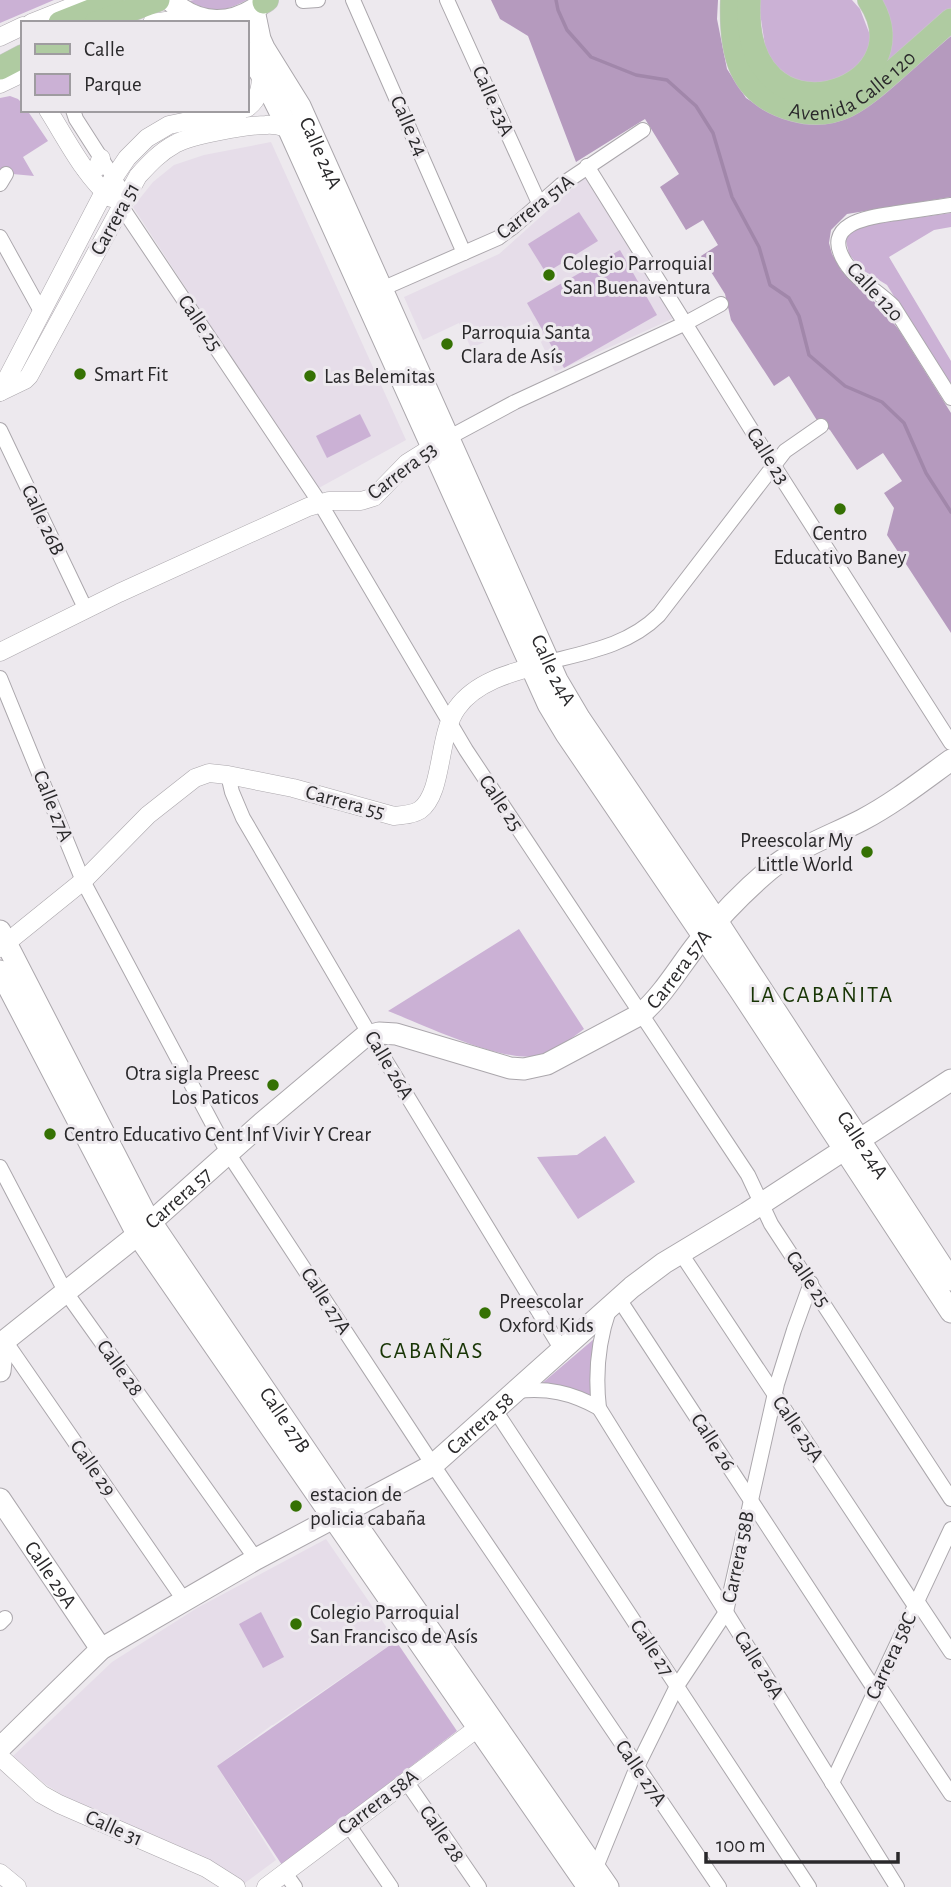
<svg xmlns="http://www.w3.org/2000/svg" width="951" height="1887" font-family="'Alegreya Sans',sans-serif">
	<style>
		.built { fill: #e6dde9 }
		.green { fill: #cbb1d5 }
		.forest { fill: #b59abe }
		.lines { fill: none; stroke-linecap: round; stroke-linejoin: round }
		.stream { stroke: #a187aa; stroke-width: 3.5 }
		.minor-casing { stroke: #aba7ac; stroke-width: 16 }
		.tertiary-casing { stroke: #aba7ac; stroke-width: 19 }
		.secondary-casing { stroke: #aba7ac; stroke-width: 23 }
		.primary-casing { stroke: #c8c7c8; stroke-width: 24 }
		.minor { stroke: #fff; stroke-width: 14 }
		.tertiary { stroke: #fff; stroke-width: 18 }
		.secondary { stroke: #fff; stroke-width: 21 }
		.primary { stroke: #afcba1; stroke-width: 23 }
		.poi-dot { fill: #357103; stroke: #ede9ee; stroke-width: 2.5 }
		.labels { text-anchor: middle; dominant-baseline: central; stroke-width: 6; stroke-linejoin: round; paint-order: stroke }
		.street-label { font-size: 21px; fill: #2a292b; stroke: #ede9ee }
		.poi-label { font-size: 21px; fill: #2a292b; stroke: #ede9ee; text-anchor: start }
		.neighbourhood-label { font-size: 23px; letter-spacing: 2px; fill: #183505; stroke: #ede9ee }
	</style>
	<rect width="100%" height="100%" fill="#ede9ee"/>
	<g class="built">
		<polygon points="271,142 406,440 317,489 133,207 153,182 174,165 204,155"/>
		<polygon points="586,176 674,318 555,372 531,321 471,348 459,323 423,340 404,297 499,254"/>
		<polygon points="326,1539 396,1641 273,1725 272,1725 217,1766 276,1860 245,1883 209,1861 64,1796 45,1784 13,1756 112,1662 197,1608"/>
	</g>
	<g class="green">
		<polygon points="0,0 54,0 0,23"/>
		<path d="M194,0H247C223,12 213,14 189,1Z"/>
		<polygon points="758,0 852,0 860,9 870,35 870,53 860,69 816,86 794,81 776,67 766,52"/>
		<path d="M881,0H951V8L885,64C889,40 895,22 881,0Z"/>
		<polygon points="10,96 18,99 23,104 23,110 27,110 48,141 23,157 34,176 2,173 0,174 0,98"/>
		<polygon points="579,212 598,241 546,273 528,244"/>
		<polygon points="951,213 951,227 934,230 889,257 951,361 951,388 887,285 861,269 849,254 846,241 850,231 865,225"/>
		<polygon points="620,250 657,315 564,368 527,303"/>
		<polygon points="360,414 371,436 327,458 316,436"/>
		<path d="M519,929L584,1029C570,1039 555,1053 538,1056C502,1063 424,1025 388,1011Z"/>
		<polygon points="605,1136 635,1182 578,1219 537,1157 577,1155"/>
		<polygon points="594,1339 591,1379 593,1400 540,1385"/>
		<polygon points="261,1612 284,1657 263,1668 239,1624"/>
		<polygon points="396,1641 457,1731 282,1865 217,1766"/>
	</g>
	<polygon class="forest" points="491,0 718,0 717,19 727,69 746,98 770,113 796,122 839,118 874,100 951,36 951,197 847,214 831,230 829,243 832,254 841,270 883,310 899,330 951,413 951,633 887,535 894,508 884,493 902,481 883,453 857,470 830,430 818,422 789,376 774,386 731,320 725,294 701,256 718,245 703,220 686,230 660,187 679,174 645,119 576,162 528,36 500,19"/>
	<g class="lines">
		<polyline class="stream" points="556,0 558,10 567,30 591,57 636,75 667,80 696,106 713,133 732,197 759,247 770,285 789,298 799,316 809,355 845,386 882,402 904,423 926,473 951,512"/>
		<g class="minor-casing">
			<g id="minor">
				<polyline points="353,0 464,253"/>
				<polyline points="447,0 539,203"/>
				<polyline points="303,1 318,0"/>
				<polyline points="73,110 76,119 126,197"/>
				<polyline points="587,166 774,466 951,743"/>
				<polyline points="0,184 6,174"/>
				<path d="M951,205C933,208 915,210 897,213C871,217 820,222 845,262C856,280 878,291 893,306L951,398"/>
				<polyline points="121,206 320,503 466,750 748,1175 771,1224 951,1499"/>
				<polyline points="0,237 42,313"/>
				<polyline points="377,291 498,238 513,227 561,185 643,130"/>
				<polyline points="0,430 86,610"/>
				<polyline points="448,438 515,402 686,323 721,304"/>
				<path d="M548,662C588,652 629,645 659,615L785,451L821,426"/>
				<polyline points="0,678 83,881 228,1153 433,1465 719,1887"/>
				<polyline points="228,775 232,792 243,818 370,1035 562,1350"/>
				<polyline points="0,1167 65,1291 256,1559"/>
				<polyline points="680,1252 915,1606"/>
				<polyline points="619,1299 875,1690"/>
				<path d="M609,1310C598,1342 595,1374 599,1408L897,1887"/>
				<polyline points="0,1339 10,1348 184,1600"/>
				<path d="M517,1391C548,1388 570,1392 599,1408"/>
				<polyline points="495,1410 809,1887"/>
				<polyline points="917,1601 951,1652"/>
				<polyline points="0,1623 5,1618"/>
				<polyline points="878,1685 951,1794"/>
				<polyline points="406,1781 479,1887"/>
				<polyline points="832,1783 951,1529"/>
				<polyline points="348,1824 391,1887"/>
				<polyline points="591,1872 599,1860 637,1767 677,1686 726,1612 777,1384 794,1330 811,1283"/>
				<polyline points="285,1873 295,1887"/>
			</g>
		</g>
		<g class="tertiary-casing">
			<g id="tertiary">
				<polyline points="31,23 89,0"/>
				<polyline points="152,23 194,17"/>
				<polyline points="0,37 23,26"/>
				<polyline points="0,84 23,73"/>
				<path d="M247,108C259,99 261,88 261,74"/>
				<path d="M48,110C67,140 84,175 111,198"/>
				<polyline points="86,170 92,170 97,168 101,158"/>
				<path d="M0,392L25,380L29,376L138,176C149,164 160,152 175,144C191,135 247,125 266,125C273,124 280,126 288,128"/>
				<polyline points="0,392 104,192 127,158 147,138 169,125 241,110"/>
				<polyline points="0,652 119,593 308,507 329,501 361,501 374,497 407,463 442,441"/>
				<path d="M0,948L83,881L148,815L195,778L209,773L228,775L293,788L394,816C403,815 412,815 420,810C444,792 437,736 457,708C476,681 513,672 543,664"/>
				<polyline points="0,1757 41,1794 59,1804 206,1868 236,1887"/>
				<polyline points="0,1873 17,1887"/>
				<polyline points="266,1887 487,1721"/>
			</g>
		</g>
		<g class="secondary-casing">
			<g id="secondary">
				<path d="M170,0C199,27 233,27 264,2"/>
				<path id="s1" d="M254,10L260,39L264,48L300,106L557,680L580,719L717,921L951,1280"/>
				<polyline points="247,52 261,74 288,128 548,704 566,734 739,989 951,1312"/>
				<path id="s2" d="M0,931L145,1213L343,1505L608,1887"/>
				<polyline points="0,971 137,1234 588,1887"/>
				<path id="s3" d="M0,1371L3,1342L131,1240L262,1123L364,1037L379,1033L396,1034L510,1068L524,1069L547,1064L641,1014C664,994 679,967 698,943C719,917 743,892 769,870C796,848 831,836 862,820C894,803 922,781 951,760"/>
				<path id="s4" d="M0,1499L101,1649"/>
				<path id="s5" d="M0,1748L101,1649L256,1559L433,1465L632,1287L664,1263L747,1213L951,1080"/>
			</g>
		</g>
		<g class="primary-casing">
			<g id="primary">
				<path id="s6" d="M732,0C730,52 738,95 794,110C812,115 830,114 847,106C866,96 882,81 898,67C916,51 933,36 951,20"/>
				<path d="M749,0C740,154 930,92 869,0"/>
				<polyline points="264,2 267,0"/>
				<polyline points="60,23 113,2"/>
				<polyline points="96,23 158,0"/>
				<polyline points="0,68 23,56"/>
			</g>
		</g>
		<use href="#minor" class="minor"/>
		<use href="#tertiary" class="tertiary"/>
		<use href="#secondary" class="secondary"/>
		<use href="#primary" class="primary"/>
	</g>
	<g class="poi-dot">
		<circle cx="549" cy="275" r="7"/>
		<circle cx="447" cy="344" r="7"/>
		<circle cx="80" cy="374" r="7"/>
		<circle cx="310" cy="376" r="7"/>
		<circle cx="840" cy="509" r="7"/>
		<circle cx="867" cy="852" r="7"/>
		<circle cx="273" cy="1085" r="7"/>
		<circle cx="50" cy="1134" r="7"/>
		<circle cx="485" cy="1313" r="7"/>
		<circle cx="296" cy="1506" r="7"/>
		<circle cx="296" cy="1624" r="7"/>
	</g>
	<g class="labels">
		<g class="street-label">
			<text stroke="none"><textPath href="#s6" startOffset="206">Avenida Calle 120</textPath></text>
			<text transform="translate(493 101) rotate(66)">Calle 23A</text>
			<text transform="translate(409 126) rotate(66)">Calle 24</text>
			<text stroke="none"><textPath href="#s1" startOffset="159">Calle 24A</textPath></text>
			<text transform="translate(535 207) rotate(-38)">Carrera 51A</text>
			<text transform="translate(115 219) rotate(-61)">Carrera 51</text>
			<text transform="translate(875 292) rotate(47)">Calle 120</text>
			<text transform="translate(200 323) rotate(56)">Calle 25</text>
			<text transform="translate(768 456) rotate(58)">Calle 23</text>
			<text transform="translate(402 471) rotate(-37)">Carrera 53</text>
			<text transform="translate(43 520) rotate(65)">Calle 26B</text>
			<text stroke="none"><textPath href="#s1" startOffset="726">Calle 24A</textPath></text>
			<text transform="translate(345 802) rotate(15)">Carrera 55</text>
			<text transform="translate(501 803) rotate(56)">Calle 25</text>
			<text transform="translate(53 806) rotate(68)">Calle 27A</text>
			<text stroke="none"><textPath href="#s3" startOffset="856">Carrera 57A</textPath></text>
			<text transform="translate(389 1065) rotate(59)">Calle 26A</text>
			<text stroke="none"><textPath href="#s1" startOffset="1293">Calle 24A</textPath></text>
			<text stroke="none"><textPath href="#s3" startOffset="256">Carrera 57</textPath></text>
			<text transform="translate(808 1279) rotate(56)">Calle 25</text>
			<text transform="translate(326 1301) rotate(57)">Calle 27A</text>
			<text transform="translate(120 1368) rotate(54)">Calle 28</text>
			<text stroke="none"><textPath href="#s2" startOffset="567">Calle 27B</textPath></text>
			<text stroke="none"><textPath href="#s5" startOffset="584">Carrera 58</textPath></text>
			<text transform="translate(798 1429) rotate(56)">Calle 25A</text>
			<text transform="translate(713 1442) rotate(57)">Calle 26</text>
			<text transform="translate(93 1468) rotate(55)">Calle 29</text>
			<text transform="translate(738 1557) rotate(-78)">Carrera 58B</text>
			<text stroke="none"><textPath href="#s4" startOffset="91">Calle 29A</textPath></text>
			<text transform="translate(652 1648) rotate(57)">Calle 27</text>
			<text transform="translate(891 1656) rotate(-65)">Carrera 58C</text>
			<text transform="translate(759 1665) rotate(58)">Calle 26A</text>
			<text transform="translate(641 1773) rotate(56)">Calle 27A</text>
			<text transform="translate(378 1802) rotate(-37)">Carrera 58A</text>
			<text transform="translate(114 1828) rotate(24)">Calle 31</text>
			<text transform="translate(442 1834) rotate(56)">Calle 28</text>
		</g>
		<g class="poi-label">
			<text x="563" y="263">Colegio Parroquial<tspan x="563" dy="24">San Buenaventura</tspan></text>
			<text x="461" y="332">Parroquia Santa<tspan x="461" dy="24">Clara de Asís</tspan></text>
			<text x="94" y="374">Smart Fit</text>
			<text x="324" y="376">Las Belemitas</text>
			<text x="840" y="533" text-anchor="middle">Centro<tspan x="840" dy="24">Educativo Baney</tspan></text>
			<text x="853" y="840" text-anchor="end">Preescolar My<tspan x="853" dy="24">Little World</tspan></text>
			<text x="259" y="1073" text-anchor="end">Otra sigla Preesc<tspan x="259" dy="24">Los Paticos</tspan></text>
			<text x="64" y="1134">Centro Educativo Cent Inf Vivir Y Crear</text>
			<text x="499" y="1301">Preescolar<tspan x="499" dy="24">Oxford Kids</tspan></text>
			<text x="310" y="1494">estacion de<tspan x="310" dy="24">policia cabaña</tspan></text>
			<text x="310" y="1612">Colegio Parroquial<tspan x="310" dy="24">San Francisco de Asís</tspan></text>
		</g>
		<g class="neighbourhood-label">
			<text x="822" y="995">LA CABAÑITA</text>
			<text x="432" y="1351">CABAÑAS</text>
		</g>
	</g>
	<rect x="21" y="21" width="228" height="91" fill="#ede9ee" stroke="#9f9ca0" stroke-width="2"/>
	<rect x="35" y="44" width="35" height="10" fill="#afcba1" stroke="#9f9ca0" stroke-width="2"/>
	<text x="84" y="56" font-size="21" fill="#2a292b">Calle</text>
	<rect x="35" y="74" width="35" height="21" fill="#cbb1d5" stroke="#9f9ca0" stroke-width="2"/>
	<text x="84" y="91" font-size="21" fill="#2a292b">Parque</text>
	<path d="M706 1852v10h192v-10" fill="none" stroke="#2a292b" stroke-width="3.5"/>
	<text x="716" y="1852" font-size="21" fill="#2a292b" stroke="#ede9ee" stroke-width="5" paint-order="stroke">100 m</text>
</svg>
